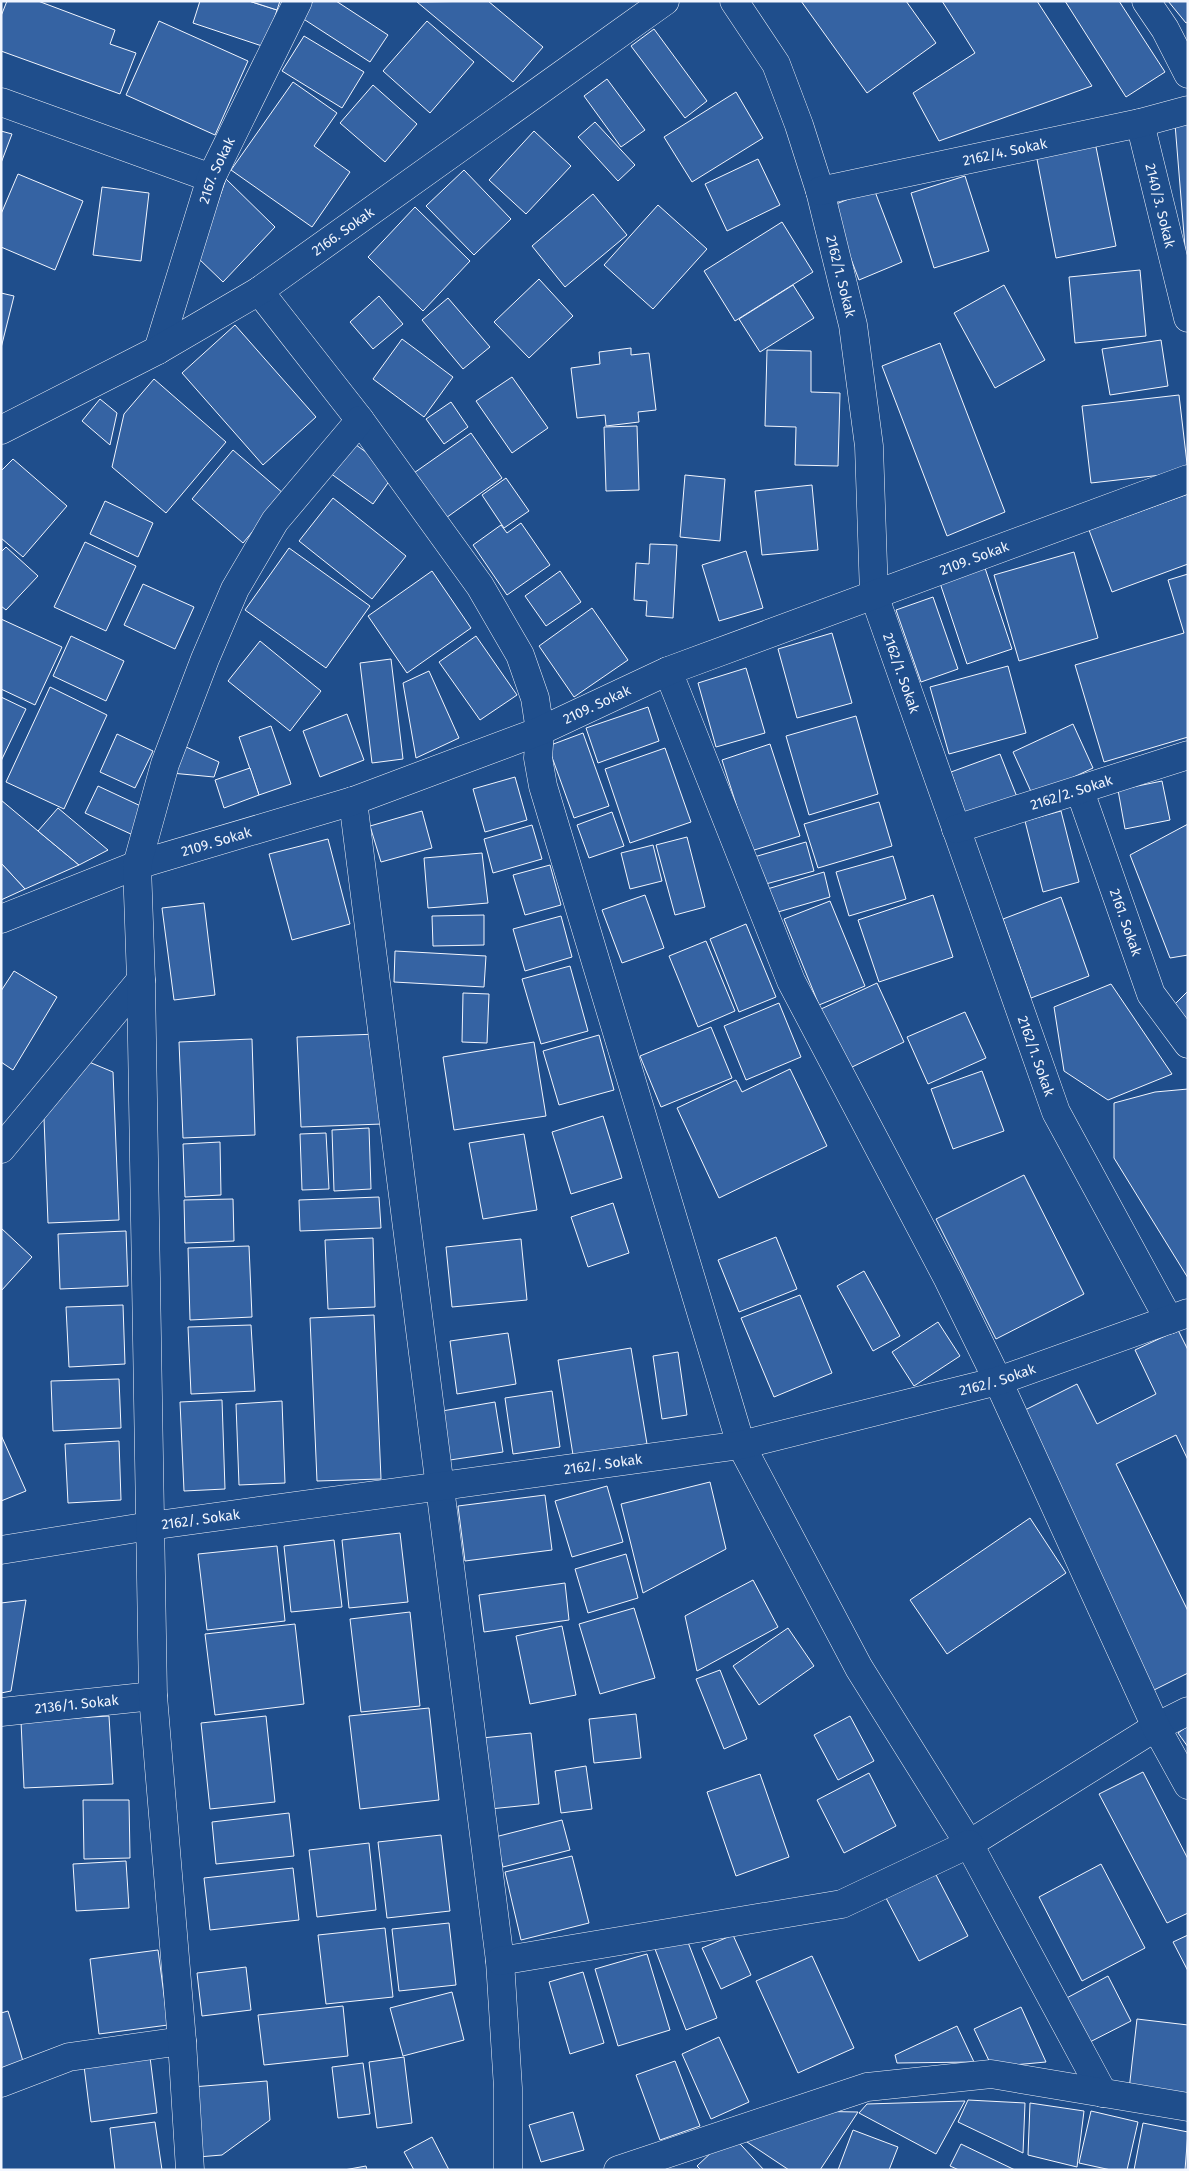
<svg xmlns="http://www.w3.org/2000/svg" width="1189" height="2171" font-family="'Fira Sans',sans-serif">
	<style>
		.building { fill: #3563a3; stroke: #f2f6ff }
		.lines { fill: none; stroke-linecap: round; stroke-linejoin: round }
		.minor-casing { stroke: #f2f6ff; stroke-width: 29 }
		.minor { stroke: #1f4e8c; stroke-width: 28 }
		.labels { text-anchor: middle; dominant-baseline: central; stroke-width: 4; stroke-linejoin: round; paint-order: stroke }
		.street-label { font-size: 14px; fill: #f2f6ff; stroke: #1f4e8c }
	</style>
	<rect width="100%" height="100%" fill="#1f4e8c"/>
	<g class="building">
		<polygon points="7,1 38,1 115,30 110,44 136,53 120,94 1,51 1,16"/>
		<polygon points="200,1 249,1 277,10 265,47 193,23"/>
		<polygon points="249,1 280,1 277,10"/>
		<polygon points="313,1 336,1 388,35 370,62 302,18"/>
		<polygon points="488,1 543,47 513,82 417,2"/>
		<polygon points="801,1 906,1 936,43 867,93"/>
		<polygon points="942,1 1037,1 1092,86 939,141 913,93 975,53"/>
		<polygon points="1065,1 1119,1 1165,72 1126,97"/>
		<polygon points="1168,1 1188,1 1188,22 1186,23"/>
		<polygon points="159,21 248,61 215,135 126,95"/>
		<polygon points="427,21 474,62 430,113 383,71"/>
		<polygon points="654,29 707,101 685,118 631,46"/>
		<polygon points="304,36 364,72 342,108 282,71"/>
		<polygon points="607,79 645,130 621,147 584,96"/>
		<polygon points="293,82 337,113 314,146 350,172 312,227 231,170"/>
		<polygon points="373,85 417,124 385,162 340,123"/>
		<polygon points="736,92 763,138 692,182 664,137"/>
		<polygon points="595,122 635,165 618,181 578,137"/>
		<polygon points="1188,123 1188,284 1175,124"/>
		<polygon points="1,131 12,134 1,163"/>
		<polygon points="534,131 571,166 526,214 489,180"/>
		<polygon points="1095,142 1116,246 1056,258 1036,154"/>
		<polygon points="758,159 780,205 727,231 705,184"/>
		<polygon points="464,170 511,219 474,255 426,206"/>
		<polygon points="18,174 83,201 55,270 1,247 1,214"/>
		<polygon points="965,176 989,251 934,268 911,193"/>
		<polygon points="226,179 275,227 223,282 198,258"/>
		<polygon points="102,187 149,193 141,261 93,255"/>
		<polygon points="874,189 902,262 859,280 831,206"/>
		<polygon points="593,194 627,235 565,287 532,246"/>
		<polygon points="658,205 707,249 653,309 604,265"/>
		<polygon points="415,207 470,261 423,311 368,257"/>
		<polygon points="782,222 813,272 735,321 704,271"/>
		<polygon points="1140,270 1146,336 1075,343 1069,277"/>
		<polygon points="539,279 573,316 529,358 494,322"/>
		<polygon points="793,285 814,318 760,352 739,319"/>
		<polygon points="1004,285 1045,360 995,388 954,313"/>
		<polygon points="1,293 14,296 1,348"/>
		<polygon points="379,296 403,324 373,349 350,322"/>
		<polygon points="448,298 490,347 463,369 422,320"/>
		<polygon points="235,325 316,417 263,465 182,373"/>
		<polygon points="402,339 453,377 424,417 373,379"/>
		<polygon points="1161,340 1168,386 1110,395 1102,349"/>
		<polygon points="940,343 1005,512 947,536 882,366"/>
		<polygon points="631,348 631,355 649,353 656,410 638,412 639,422 606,426 605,415 577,418 571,368 600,364 599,352"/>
		<polygon points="767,350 811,351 811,392 840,393 838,466 795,465 796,427 765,426"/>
		<polygon points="512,377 548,428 512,453 476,401"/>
		<polygon points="154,379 226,442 166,513 112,467 124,414"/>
		<polygon points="1179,395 1188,472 1091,483 1082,406"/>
		<polygon points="100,399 117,413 110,445 82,421"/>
		<polygon points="451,402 468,427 444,444 426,419"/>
		<polygon points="637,426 639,490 606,491 604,427"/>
		<polygon points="471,433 502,478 443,520 411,475"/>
		<polygon points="352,442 395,473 373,504 330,473"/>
		<polygon points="233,450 284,494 243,543 192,499"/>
		<polygon points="13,459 67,506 23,557 1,538 1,471"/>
		<polygon points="685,475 725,479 720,541 680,537"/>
		<polygon points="506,478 529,511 504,528 482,495"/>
		<polygon points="812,485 818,550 762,555 755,491"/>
		<polygon points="1188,494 1188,564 1112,592 1089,530"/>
		<polygon points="333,498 406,556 372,599 299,541"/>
		<polygon points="105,501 153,523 138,557 90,534"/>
		<polygon points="521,523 550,565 507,595 473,545 501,525 507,533"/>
		<polygon points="85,542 136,566 106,631 54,607"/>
		<polygon points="650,544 677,545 673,618 646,616 647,601 634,600 636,563 649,564"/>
		<polygon points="6,547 38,576 6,610 1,606 1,552"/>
		<polygon points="289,548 370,606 326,668 245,610"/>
		<polygon points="746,551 763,608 719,621 702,565"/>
		<polygon points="1074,552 1098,638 1019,661 994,575"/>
		<polygon points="985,568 1012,649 967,664 940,583"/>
		<polygon points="432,571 471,628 407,673 368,616"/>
		<polygon points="560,571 581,602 546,626 525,596"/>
		<polygon points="1188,574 1188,737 1104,762 1075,665 1184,633 1168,580"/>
		<polygon points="143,584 194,607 175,649 124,625"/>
		<polygon points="933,597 958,669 921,682 896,610"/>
		<polygon points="592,608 628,660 574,697 539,646"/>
		<polygon points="1,619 62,647 35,705 1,689"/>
		<polygon points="832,633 852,703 797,718 778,649"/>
		<polygon points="71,636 124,661 106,701 53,676"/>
		<polygon points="476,636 517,695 480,720 439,662"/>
		<polygon points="260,641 321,691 290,731 228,681"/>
		<polygon points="391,659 403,759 372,763 360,663"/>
		<polygon points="1008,666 1026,733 949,754 930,687"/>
		<polygon points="746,668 765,733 716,747 698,683"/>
		<polygon points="429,671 459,738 416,758 403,683"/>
		<polygon points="50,687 107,715 64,809 6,782"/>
		<polygon points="1,697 26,709 1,761"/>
		<polygon points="648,707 659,741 598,763 586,728"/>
		<polygon points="347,714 364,760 320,777 303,731"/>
		<polygon points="856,716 878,794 809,815 786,736"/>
		<polygon points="1073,724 1093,768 1033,796 1013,752"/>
		<polygon points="271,726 291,784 259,795 239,737"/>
		<polygon points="583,733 609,806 574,818 548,746"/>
		<polygon points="117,734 153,751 135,788 100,772"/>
		<polygon points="770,744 800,836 751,851 722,760"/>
		<polygon points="184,746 219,762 214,777 171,773"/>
		<polygon points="665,748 691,822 630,843 605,769"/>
		<polygon points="1000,754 1017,797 966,816 951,772"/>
		<polygon points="250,768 259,795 224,808 215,780"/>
		<polygon points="515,777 527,820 485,832 473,789"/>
		<polygon points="1162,781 1170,820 1125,829 1118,790"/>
		<polygon points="98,786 145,808 133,835 85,813"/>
		<polygon points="1,800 38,831 79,865 25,889 1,863"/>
		<polygon points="879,802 892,846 818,868 804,824"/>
		<polygon points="58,808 108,850 79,865 38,831"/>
		<polygon points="422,811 432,848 381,862 370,826"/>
		<polygon points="1061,811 1079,882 1043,892 1025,821"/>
		<polygon points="612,812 624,846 589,858 577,825"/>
		<polygon points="1188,824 1188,955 1170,958 1130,855"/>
		<polygon points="532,825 542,859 493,873 484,839"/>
		<polygon points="687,837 705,907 675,915 656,845"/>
		<polygon points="328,839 350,924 292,940 269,854"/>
		<polygon points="806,842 814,871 762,885 754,857"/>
		<polygon points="653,845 662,881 630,889 621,853"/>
		<polygon points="482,853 488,903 428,908 424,858"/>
		<polygon points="893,856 906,899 849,916 836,872"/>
		<polygon points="1,863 25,889 1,900"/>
		<polygon points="550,865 561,905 525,915 513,875"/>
		<polygon points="824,872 830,897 771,914 764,890"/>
		<polygon points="645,895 664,948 622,963 602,910"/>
		<polygon points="933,895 953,957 879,982 858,920"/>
		<polygon points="1061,897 1089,976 1031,998 1003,919"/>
		<polygon points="830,901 865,986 819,1005 784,919"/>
		<polygon points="204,903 215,995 174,1000 162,908"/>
		<polygon points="484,915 484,945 433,946 432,916"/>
		<polygon points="561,916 572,957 525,971 513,929"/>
		<polygon points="746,924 776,997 739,1012 710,939"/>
		<polygon points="706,941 735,1011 698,1027 669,956"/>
		<polygon points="395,951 486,956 484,987 394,982"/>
		<polygon points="570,966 588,1031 541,1044 522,979"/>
		<polygon points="14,971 57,997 13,1070 1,1062 1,991"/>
		<polygon points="877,983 904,1042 850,1068 821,1009"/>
		<polygon points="1111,984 1172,1074 1108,1100 1064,1071 1054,1007"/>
		<polygon points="1188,991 1188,1021 1175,1004"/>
		<polygon points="463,993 489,994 487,1043 462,1042"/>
		<polygon points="779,1003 801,1057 746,1080 724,1026"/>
		<polygon points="965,1012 986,1058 928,1084 907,1037"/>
		<polygon points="711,1027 732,1078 661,1107 640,1056"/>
		<polygon points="378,1034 382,1124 301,1127 297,1037"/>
		<polygon points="599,1035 614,1090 559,1105 543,1051"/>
		<polygon points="252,1039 255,1135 183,1138 179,1042"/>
		<polygon points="534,1042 546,1116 454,1130 443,1057"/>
		<polygon points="89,1062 113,1072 119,1220 48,1223 44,1118"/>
		<polygon points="790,1069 827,1146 719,1198 677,1108 736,1080 742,1092"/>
		<polygon points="982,1071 1004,1131 953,1149 931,1089"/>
		<polygon points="1188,1089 1188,1278 1114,1158 1114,1103 1155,1092"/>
		<polygon points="603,1116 622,1178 571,1194 552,1132"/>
		<polygon points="369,1128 371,1189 334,1191 332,1130"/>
		<polygon points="326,1133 329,1189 302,1190 300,1134"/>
		<polygon points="524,1134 537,1210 483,1219 469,1143"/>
		<polygon points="220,1142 221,1195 185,1197 183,1144"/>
		<polygon points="1024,1175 1084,1294 996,1339 936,1219"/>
		<polygon points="379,1197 381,1228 300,1231 299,1200"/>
		<polygon points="233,1199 234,1241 185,1243 184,1200"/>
		<polygon points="613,1203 629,1253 588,1267 571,1217"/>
		<polygon points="1,1228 32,1257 1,1291"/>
		<polygon points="126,1231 128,1286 60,1289 58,1234"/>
		<polygon points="776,1237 797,1289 739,1312 718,1260"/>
		<polygon points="373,1238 375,1307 328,1309 325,1240"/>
		<polygon points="521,1239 527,1300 452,1307 446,1247"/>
		<polygon points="249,1246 252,1317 190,1320 188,1248"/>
		<polygon points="864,1271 900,1336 873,1351 837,1286"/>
		<polygon points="800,1295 832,1373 774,1397 741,1318"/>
		<polygon points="123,1305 125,1364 69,1367 66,1307"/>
		<polygon points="374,1315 381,1479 317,1481 310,1318"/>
		<polygon points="938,1322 960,1356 914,1386 892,1352"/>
		<polygon points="251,1325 255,1391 191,1394 188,1327"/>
		<polygon points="1178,1330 1188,1350 1188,1460 1176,1435 1116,1464 1188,1611 1188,1673 1154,1690 1019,1413 1077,1384 1097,1424 1156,1394 1135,1350"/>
		<polygon points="508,1333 516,1384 457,1394 450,1341"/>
		<polygon points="631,1348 647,1444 573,1455 558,1360"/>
		<polygon points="678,1352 687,1415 662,1419 653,1356"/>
		<polygon points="119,1379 121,1428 53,1431 51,1381"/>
		<polygon points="552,1391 560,1447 513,1454 505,1398"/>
		<polygon points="222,1400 225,1489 184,1491 180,1402"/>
		<polygon points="282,1401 285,1483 239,1485 236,1404"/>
		<polygon points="495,1402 503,1452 450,1460 442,1411"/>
		<polygon points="1,1435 26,1491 1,1501"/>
		<polygon points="119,1441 121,1500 68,1503 65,1444"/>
		<polygon points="710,1482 726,1549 643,1593 621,1504"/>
		<polygon points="607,1486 623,1542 572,1557 555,1501"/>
		<polygon points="545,1495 552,1550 465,1561 458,1506"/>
		<polygon points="1030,1518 1066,1573 947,1654 910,1600"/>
		<polygon points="400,1533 408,1602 349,1608 342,1540"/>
		<polygon points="334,1540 342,1607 291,1612 284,1546"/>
		<polygon points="277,1546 285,1621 207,1630 198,1554"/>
		<polygon points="626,1554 638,1598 588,1613 575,1569"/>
		<polygon points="753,1580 778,1627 697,1671 685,1616"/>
		<polygon points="565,1583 569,1620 484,1632 479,1595"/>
		<polygon points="26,1600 11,1691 1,1693 1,1603"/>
		<polygon points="634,1608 655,1678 600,1694 579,1624"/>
		<polygon points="410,1612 420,1706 361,1712 350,1619"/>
		<polygon points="295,1624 304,1704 215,1715 205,1634"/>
		<polygon points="562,1626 576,1695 530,1704 516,1636"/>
		<polygon points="788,1628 814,1666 759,1705 733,1666"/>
		<polygon points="720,1670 747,1739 724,1749 696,1679"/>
		<polygon points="429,1708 439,1800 360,1809 349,1716"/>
		<polygon points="636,1714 641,1758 594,1763 589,1719"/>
		<polygon points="109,1716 113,1784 24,1788 21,1721"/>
		<polygon points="266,1716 275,1802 210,1809 201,1723"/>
		<polygon points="850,1716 874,1761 838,1780 814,1735"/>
		<polygon points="1188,1726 1188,1747 1178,1733"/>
		<polygon points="531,1733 539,1804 490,1809 482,1738"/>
		<polygon points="586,1766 592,1809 561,1813 555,1771"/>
		<polygon points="1143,1772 1188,1859 1188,1913 1167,1923 1099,1794"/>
		<polygon points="869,1773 896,1826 844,1853 817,1800"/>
		<polygon points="760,1774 789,1857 736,1876 707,1792"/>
		<polygon points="83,1800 129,1800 130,1858 84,1859"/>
		<polygon points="289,1813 294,1856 216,1864 212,1822"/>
		<polygon points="562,1820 570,1850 503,1867 495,1837"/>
		<polygon points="441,1835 450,1911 387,1918 378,1842"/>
		<polygon points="369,1843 376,1910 317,1917 309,1850"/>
		<polygon points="572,1856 589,1923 521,1940 505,1872"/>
		<polygon points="126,1861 129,1908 76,1911 73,1864"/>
		<polygon points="1101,1864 1145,1948 1082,1981 1039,1897"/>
		<polygon points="293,1868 299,1920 210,1930 204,1878"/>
		<polygon points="935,1873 968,1936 919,1961 886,1898"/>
		<polygon points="449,1923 456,1985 399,1991 392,1929"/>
		<polygon points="385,1928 393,1997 326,2004 318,1935"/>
		<polygon points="733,1935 751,1975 721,1989 702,1948"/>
		<polygon points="1188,1935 1188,1971 1173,1942"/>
		<polygon points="686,1937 717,2018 686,2030 655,1949"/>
		<polygon points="158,1950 168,2025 99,2034 90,1959"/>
		<polygon points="647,1954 670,2030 618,2046 595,1969"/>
		<polygon points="812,1956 854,2048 798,2073 756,1981"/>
		<polygon points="246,1967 251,2010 202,2016 197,1973"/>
		<polygon points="583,1972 604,2043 570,2054 549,1982"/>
		<polygon points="1108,1976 1131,2021 1084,2045 1061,2001"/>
		<polygon points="452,1992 464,2040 403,2056 390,2008"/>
		<polygon points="343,2006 348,2056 264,2065 258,2015"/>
		<polygon points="1021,2007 1046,2062 992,2067 974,2029"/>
		<polygon points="8,2011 25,2068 1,2075 1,2013"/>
		<polygon points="1137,2019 1188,2025 1188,2097 1129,2090"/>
		<polygon points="957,2026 974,2062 897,2063 895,2055"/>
		<polygon points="719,2037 749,2102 711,2119 682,2054"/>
		<polygon points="150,2057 157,2113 91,2122 84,2066"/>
		<polygon points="404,2057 412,2123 377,2128 369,2062"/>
		<polygon points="675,2061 700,2126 660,2140 636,2075"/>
		<polygon points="363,2063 370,2114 338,2118 332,2067"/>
		<polygon points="267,2081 270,2120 222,2155 198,2157 192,2087"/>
		<polygon points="968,2100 1025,2103 1023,2153 958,2122"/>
		<polygon points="965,2101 936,2154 859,2113 867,2104"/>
		<polygon points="1030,2103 1084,2111 1077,2167 1028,2155"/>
		<polygon points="798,2111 858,2112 820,2170 789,2170 741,2138"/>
		<polygon points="1091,2111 1138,2122 1127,2170 1111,2170 1079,2163"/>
		<polygon points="573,2112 584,2150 541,2162 529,2125"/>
		<polygon points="155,2122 162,2170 115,2170 110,2128"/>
		<polygon points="1143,2123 1188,2132 1185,2170 1134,2170"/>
		<polygon points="853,2130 898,2147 889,2170 838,2170"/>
		<polygon points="731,2134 764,2170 701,2170 697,2166"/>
		<polygon points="432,2137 449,2170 414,2170 404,2152"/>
		<polygon points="961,2144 1015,2170 959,2170 950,2166"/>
		<polygon points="366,2166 367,2170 344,2170"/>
	</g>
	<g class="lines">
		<g class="minor-casing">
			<g id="minor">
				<path id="s1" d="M734,1L776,64L799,125L820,191L853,325L869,446L874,595L1056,1112L1169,1320"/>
				<polyline points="1146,1 1165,29 1188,74"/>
				<polyline points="1,102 211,178"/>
				<path id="s2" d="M1140,123L1188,318"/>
				<path id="s3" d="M820,191L1140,123L1188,110"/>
				<polyline points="259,291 360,420 480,586 520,655 535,698 540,731 538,758 543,786 741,1445 859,1668 969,1844 1156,1727 1188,1711"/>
				<path id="s4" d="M158,350L211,178L298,1"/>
				<path id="s5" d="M1,430L158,350L259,291L665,1"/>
				<polyline points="668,671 791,981 948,1279 998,1381 1156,1727 1188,1785"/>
				<path id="s6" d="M1080,791L1151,994L1188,1044"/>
				<polyline points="353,801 500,1961 508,2088 508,2170"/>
				<path id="s7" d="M956,829L1188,755"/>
				<path id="s8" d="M1,919L137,865L353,801L540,731L668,671L1188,479"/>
				<polyline points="1,1149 141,980"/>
				<path id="s9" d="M1,1550L150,1526L741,1445L998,1381L1188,1313"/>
				<path id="s10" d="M1,1712L153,1696"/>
				<polyline points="500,1961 842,1904 969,1844 1103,2093"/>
				<polyline points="1,2083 69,2057 182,2041"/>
				<polyline points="190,2170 182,2041 153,1696 141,980 137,865 165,764 205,659 235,589 275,521 360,420"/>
				<polyline points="618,2170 867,2087 991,2074 1188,2107"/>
			</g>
		</g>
		<use href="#minor" class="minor"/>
	</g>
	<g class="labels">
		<g class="street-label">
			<text stroke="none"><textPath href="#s3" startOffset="189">2162/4. Sokak</textPath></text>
			<text stroke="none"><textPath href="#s4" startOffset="189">2167. Sokak</textPath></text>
			<text stroke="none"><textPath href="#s2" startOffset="85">2140/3. Sokak</textPath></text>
			<text stroke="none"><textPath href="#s5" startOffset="396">2166. Sokak</textPath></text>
			<text stroke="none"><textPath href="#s1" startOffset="298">2162/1. Sokak</textPath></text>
			<text stroke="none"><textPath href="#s8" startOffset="1039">2109. Sokak</textPath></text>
			<text stroke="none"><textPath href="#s1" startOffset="702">2162/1. Sokak</textPath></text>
			<text stroke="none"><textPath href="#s8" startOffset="634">2109. Sokak</textPath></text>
			<text stroke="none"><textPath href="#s7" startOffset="121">2162/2. Sokak</textPath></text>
			<text stroke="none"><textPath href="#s8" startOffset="229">2109. Sokak</textPath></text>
			<text stroke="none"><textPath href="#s6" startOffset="139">2161. Sokak</textPath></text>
			<text stroke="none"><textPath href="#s1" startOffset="1108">2162/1. Sokak</textPath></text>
			<text stroke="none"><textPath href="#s9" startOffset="1012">2162/. Sokak</textPath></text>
			<text stroke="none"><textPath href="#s9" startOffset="608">2162/. Sokak</textPath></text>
			<text stroke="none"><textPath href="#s9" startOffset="202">2162/. Sokak</textPath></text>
			<text stroke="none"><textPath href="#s10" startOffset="76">2136/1. Sokak</textPath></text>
		</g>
	</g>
	<rect width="1189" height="2171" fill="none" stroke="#f2f6ff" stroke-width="5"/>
</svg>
